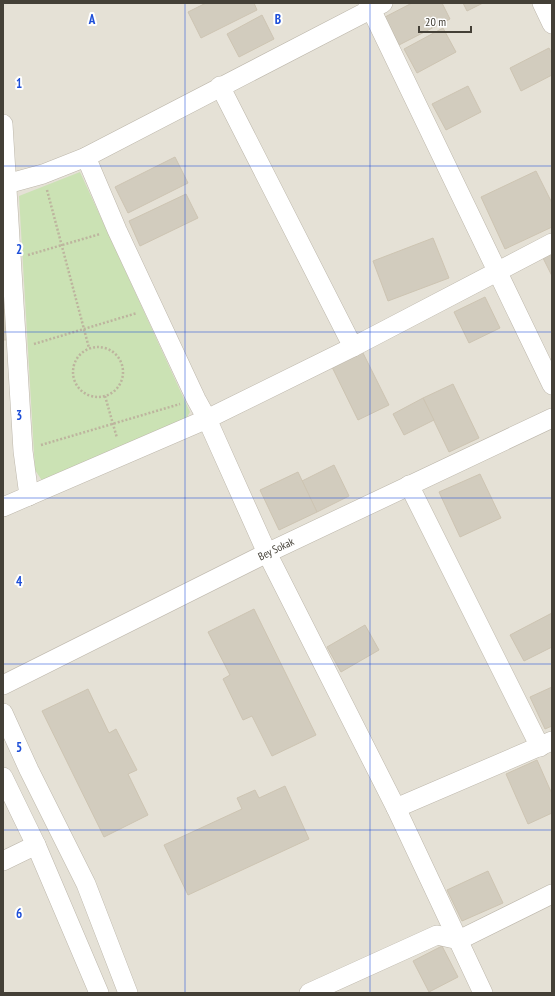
<svg xmlns="http://www.w3.org/2000/svg" width="555" height="996" font-family="'PT Sans Narrow',sans-serif">
	<style>
		.residential { fill: #e5e1d6 }
		.green { fill: #cbe2b4 }
		.building { fill: #d2ccbe; stroke: #cdc4b2 }
		.lines { fill: none; stroke-linecap: round; stroke-linejoin: round }
		.minor-casing { stroke: #bdb7ab; stroke-width: 20 }
		.path { stroke: #bdb49e; stroke-width: 2.5; stroke-dasharray: 2 2; stroke-linecap: butt }
		.minor { stroke: #fff; stroke-width: 19 }
		.grid { fill: none; stroke: #1d4ed8; stroke-width: 1; stroke-opacity: 0.55 }
		.labels { text-anchor: middle; dominant-baseline: central; stroke-width: 4; stroke-linejoin: round; paint-order: stroke }
		.street-label { font-size: 11px; fill: #444037; stroke: #fff }
		.grid-label { font-size: 13px; text-anchor: middle; font-weight: bold; fill: #1d4ed8; stroke: #fff; stroke-width: 4; stroke-linejoin: round; paint-order: stroke }
	</style>
	<rect width="100%" height="100%" fill="#f2efe7"/>
	<rect class="residential" x="3" y="3" width="549" height="990"/>
	<polygon class="green" points="80,172 190,412 185,421 43,482 35,470 19,196"/>
	<g class="building">
		<polygon points="206,3 254,3 257,10 201,38 188,12"/>
		<polygon points="412,3 442,3 450,19 399,45 385,17"/>
		<polygon points="463,3 483,3 467,11"/>
		<polygon points="262,15 274,39 239,57 227,34"/>
		<polygon points="443,28 456,52 417,73 404,49"/>
		<polygon points="549,48 552,54 552,75 521,91 510,68"/>
		<polygon points="468,86 481,112 446,130 432,104"/>
		<polygon points="175,157 188,183 128,213 115,187"/>
		<polygon points="536,171 552,203 552,227 505,249 481,197"/>
		<polygon points="186,194 198,218 140,246 129,221"/>
		<polygon points="433,238 449,278 388,301 373,261"/>
		<polygon points="552,250 552,276 542,256"/>
		<polygon points="485,297 500,328 469,343 454,312"/>
		<polygon points="5,309 8,340 3,340 3,310"/>
		<polygon points="362,351 389,405 358,420 332,367"/>
		<polygon points="453,384 479,438 449,452 423,398"/>
		<polygon points="423,398 434,420 404,435 393,414"/>
		<polygon points="334,465 349,496 317,512 302,481"/>
		<polygon points="298,472 317,512 279,530 260,490"/>
		<polygon points="480,474 501,518 460,537 439,492"/>
		<polygon points="254,609 316,735 272,756 252,716 243,720 223,679 230,675 208,632"/>
		<polygon points="552,613 552,647 524,661 510,635"/>
		<polygon points="365,625 379,650 341,672 327,647"/>
		<polygon points="552,687 552,726 545,729 530,697"/>
		<polygon points="88,689 109,733 116,729 137,770 128,774 148,815 104,837 42,711"/>
		<polygon points="537,760 552,794 552,813 528,824 506,774"/>
		<polygon points="285,786 309,839 188,895 164,845 242,809 237,798 255,790 259,798"/>
		<polygon points="488,871 503,903 462,921 447,890"/>
		<polygon points="442,946 458,977 429,992 413,961"/>
	</g>
	<g class="lines">
		<g class="minor-casing">
			<g id="minor">
				<polyline points="368,3 552,385"/>
				<polyline points="542,3 552,24"/>
				<polyline points="220,86 353,347"/>
				<polyline points="3,124 23,451 29,496"/>
				<polyline points="86,157 117,230 196,399 207,419 267,553 396,808 483,993"/>
				<polyline points="3,185 43,174 86,157 383,3"/>
				<polyline points="409,485 540,747"/>
				<polyline points="3,507 207,419 353,347 552,243"/>
				<path id="s1" d="M3,685L267,553L552,418"/>
				<polyline points="3,713 29,770 86,884 128,993"/>
				<polyline points="3,777 36,845 99,993"/>
				<polyline points="396,808 552,741"/>
				<polyline points="3,861 36,845"/>
				<polyline points="309,993 437,935 459,940 552,894"/>
			</g>
		</g>
		<g class="path">
			<polyline points="47,190 89,348"/>
			<polyline points="28,255 100,234"/>
			<polyline points="34,344 137,313"/>
			<circle cx="98" cy="372" r="25"/>
			<polyline points="105,396 117,438"/>
			<polyline points="41,445 180,404"/>
		</g>
		<use href="#minor" class="minor"/>
	</g>
	<path class="grid" d="M185,3V993M370,3V993M3,166H552M3,332H552M3,498H552M3,664H552M3,830H552"/>
	<g class="labels">
		<g class="street-label">
			<text stroke="none"><textPath href="#s1" startOffset="305">Bey Sokak</textPath></text>
		</g>
	</g>
	<g class="grid-label">
		<text x="92" y="24">A</text>
		<text x="278" y="24">B</text>
		<text x="19" y="88">1</text>
		<text x="19" y="254">2</text>
		<text x="19" y="420">3</text>
		<text x="19" y="586">4</text>
		<text x="19" y="752">5</text>
		<text x="19" y="918">6</text>
	</g>
	<rect width="555" height="996" fill="none" stroke="#444037" stroke-width="8"/>
	<path d="M419 26v6h52v-6" fill="none" stroke="#444037" stroke-width="2"/>
	<text x="425" y="26" font-size="12" fill="#444037" stroke="#ffffff" stroke-width="3" paint-order="stroke">20 m</text>
</svg>
